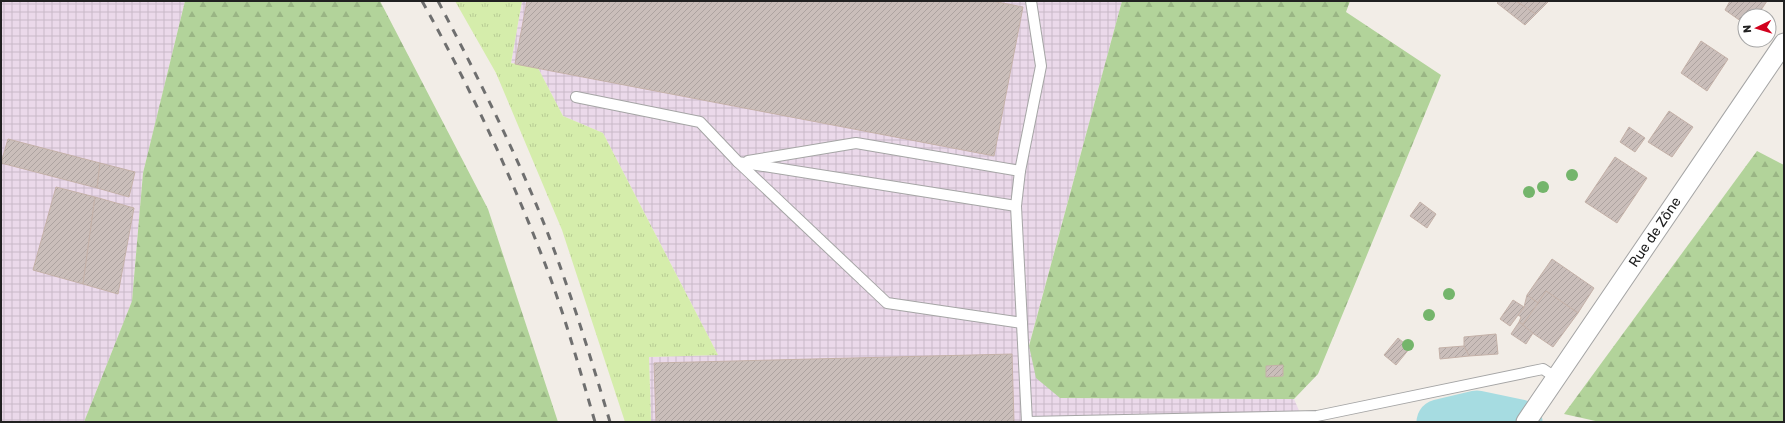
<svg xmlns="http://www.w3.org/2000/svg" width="1785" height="423" font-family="Rubik,sans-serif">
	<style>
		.industrial { fill: url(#industrial-grid) }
		.grass { fill: url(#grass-tufts) }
		.forest { fill: url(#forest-firs) }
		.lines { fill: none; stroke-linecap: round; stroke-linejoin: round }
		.river { stroke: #a6dce1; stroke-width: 45 }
		.building { fill: url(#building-hatch); stroke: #c4b1a8 }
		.lane-casing { stroke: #a5a5a5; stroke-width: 12 }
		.street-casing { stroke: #a5a5a5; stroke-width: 21 }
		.lane { stroke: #fff; stroke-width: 10 }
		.street { stroke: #fff; stroke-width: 19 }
		.rail { stroke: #6f6f6f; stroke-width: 3; stroke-dasharray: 8 8; stroke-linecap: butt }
		.tree { fill: #74b56b }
		.labels { text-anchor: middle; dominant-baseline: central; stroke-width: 3; stroke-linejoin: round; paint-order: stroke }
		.street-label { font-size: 14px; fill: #212121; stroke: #fff }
	</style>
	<defs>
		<pattern id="industrial-grid" width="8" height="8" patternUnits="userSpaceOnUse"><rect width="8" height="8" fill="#ebd9ea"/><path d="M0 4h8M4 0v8" fill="none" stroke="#c9bac8"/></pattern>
		<pattern id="grass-tufts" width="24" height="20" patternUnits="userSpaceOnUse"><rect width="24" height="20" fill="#d5edab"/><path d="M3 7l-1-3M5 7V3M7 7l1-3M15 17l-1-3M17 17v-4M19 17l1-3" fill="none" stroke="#b7cb93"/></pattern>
		<pattern id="forest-firs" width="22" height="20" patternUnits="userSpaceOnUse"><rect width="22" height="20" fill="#b2d39a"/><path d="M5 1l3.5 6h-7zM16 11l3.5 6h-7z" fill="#99b584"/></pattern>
		<pattern id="building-hatch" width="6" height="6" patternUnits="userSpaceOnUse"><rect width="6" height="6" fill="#cabeba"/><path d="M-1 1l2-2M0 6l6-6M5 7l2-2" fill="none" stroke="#ada3a0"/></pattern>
	</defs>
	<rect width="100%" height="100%" fill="#f2ede7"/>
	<g class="industrial">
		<polygon points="1,1 185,1 143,173 132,301 84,422 1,422"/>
		<polygon points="522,1 1122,1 1029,345 1060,398 1294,399 1304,422 651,422 649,357 718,355 603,133 563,116 538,68 511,63"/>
	</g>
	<polygon class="grass" points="455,1 522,1 511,63 538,68 563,116 603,133 718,355 649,357 651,422 625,422 562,230 496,73"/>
	<g class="forest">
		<polygon points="185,1 380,1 488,209 558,422 84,422 132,301 143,173"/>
		<polygon points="1122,1 1350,1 1346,12 1441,75 1318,374 1294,399 1060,398 1036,378 1029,346"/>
		<polygon points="1757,151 1784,165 1784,422 1600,422 1564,414"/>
	</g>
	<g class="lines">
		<polyline class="river" points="1439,422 1477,413 1520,422"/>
	</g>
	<g class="building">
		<polygon points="527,1 992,1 1023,7 994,156 515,64"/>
		<polygon points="1499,1 1516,1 1536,14 1525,25 1497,3"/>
		<polygon points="1516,1 1549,1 1536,14"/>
		<polygon points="1730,1 1767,1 1757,16 1745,16 1745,24 1725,10"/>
		<polygon points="1701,41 1728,59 1707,91 1681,73"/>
		<polygon points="1669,111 1693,127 1672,157 1648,142"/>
		<polygon points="1629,127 1645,138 1635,152 1620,142"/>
		<polygon points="8,139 100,163 97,188 1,163"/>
		<polygon points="1615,157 1647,178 1617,223 1585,202"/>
		<polygon points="100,163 135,172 129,197 97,188"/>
		<polygon points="56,187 95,197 83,284 33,270"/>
		<polygon points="95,197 134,208 118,294 83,284"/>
		<polygon points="1420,202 1436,214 1427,228 1410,216"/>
		<polygon points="1552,259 1594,288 1578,313 1546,291 1538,303 1527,295"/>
		<polygon points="1546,291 1578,313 1553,347 1522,326"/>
		<polygon points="1527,295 1538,303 1523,324 1519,322 1521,317 1518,315 1524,307"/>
		<polygon points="1513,300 1524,307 1510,326 1500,319"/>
		<polygon points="1519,322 1533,333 1526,344 1511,334"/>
		<polygon points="1496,334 1498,354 1469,356 1464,346 1464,337"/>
		<polygon points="1398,338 1410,348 1396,365 1384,355"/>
		<polygon points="1464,346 1469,356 1440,359 1439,348"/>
		<polygon points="1012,354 1014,422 656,422 654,363"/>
		<polygon points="1283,365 1283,376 1266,377 1266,366"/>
	</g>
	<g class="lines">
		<g class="lane-casing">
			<g id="lane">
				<polyline points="1031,1 1041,66 1020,171 1016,206 1027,422 1317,416 1543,369 1555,377"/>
				<polyline points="576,97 700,122 738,162 1016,206"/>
				<polyline points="748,161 856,143 1020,171"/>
				<polyline points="738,162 887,303 1022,323"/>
			</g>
		</g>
		<g class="street-casing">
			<polyline id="street" points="1526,422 1784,43"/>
		</g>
		<use href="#lane" class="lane"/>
		<use href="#street" class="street"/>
		<g class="rail">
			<path d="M422,1C470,87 512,177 547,269C566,319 580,371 595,422"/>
			<path d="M438,1C471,64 503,127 531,192C563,267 587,345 610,422"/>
		</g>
	</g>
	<g class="tree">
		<circle cx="1572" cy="175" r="6"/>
		<circle cx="1543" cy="187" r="6"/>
		<circle cx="1529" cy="192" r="6"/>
		<circle cx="1449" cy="294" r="6"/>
		<circle cx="1429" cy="315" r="6"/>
		<circle cx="1408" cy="345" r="6"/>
	</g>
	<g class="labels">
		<g class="street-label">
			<text transform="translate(1655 232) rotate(-56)">Rue de Zône</text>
		</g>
	</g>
	<rect width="1785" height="423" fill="none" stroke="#212121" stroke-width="4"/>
	<g transform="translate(1757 28) rotate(265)"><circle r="19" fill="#ffffff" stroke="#a6a6a6"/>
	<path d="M0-3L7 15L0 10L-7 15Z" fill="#d2001d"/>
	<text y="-6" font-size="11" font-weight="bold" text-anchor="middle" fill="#212121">N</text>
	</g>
</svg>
